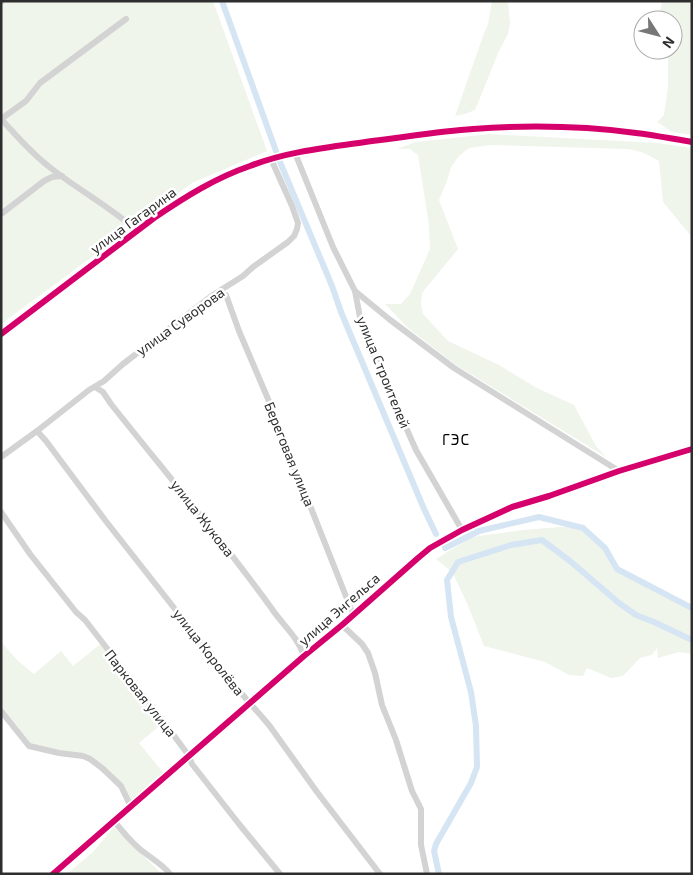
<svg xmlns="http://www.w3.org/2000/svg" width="693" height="875" font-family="'Exo 2',sans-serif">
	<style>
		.green { fill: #eff5eb }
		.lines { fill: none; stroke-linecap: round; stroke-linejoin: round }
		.canal { stroke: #d6e5f3; stroke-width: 6 }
		.minor { stroke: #d3d3d3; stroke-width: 6 }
		.tertiary { stroke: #d3d3d3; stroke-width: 8 }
		.cycleway-casing { stroke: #fff; stroke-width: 9 }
		.cycleway { stroke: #d6006c; stroke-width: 6 }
		.labels { text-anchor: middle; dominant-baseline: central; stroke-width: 5; stroke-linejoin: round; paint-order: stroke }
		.street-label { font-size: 14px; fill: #2e2e2e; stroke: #fff }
		.neighbourhood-label { font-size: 15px; letter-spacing: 1px; fill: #000; stroke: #fff }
	</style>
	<rect width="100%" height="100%" fill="#fff"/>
	<g class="green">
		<polygon points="1,1 213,1 267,151 192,183 1,324"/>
		<polygon points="492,1 508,1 510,23 508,34 499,51 475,110 465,114 455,116 482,39 488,24"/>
		<polygon points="662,1 692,1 692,135 672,132 657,122 664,115 668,87 668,50 673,50 673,20 662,20 660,14"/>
		<polygon points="489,134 657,143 692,148 692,237 663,202 659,161 644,153 629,149 490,145 469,148 459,156 451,167 447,181 439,200 458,249 422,293 421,305 423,314 448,341 499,365 535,387 574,405 596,446 606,457 456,365 408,328 385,304 401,304 410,294 430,249 429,225 418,155 410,149 397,149 416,142"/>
		<polygon points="573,526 583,528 605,548 617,569 692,608 692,654 679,652 658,658 657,648 652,655 640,658 623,676 611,678 587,668 583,676 569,675 545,662 484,646 467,603 452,572 436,559 472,537 523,530"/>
		<polygon points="1,642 18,661 34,674 61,651 73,666 102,643 164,722 139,743 166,776 131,807 121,786 90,759 29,746 1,711"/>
		<polygon points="114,827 162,874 67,874 93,852"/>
	</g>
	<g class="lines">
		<g class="canal">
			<polyline points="222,1 276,151"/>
			<polyline points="280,162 332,286 341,312 424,509 436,534"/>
			<polyline points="445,548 479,531 539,517 583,528 605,548 617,569 692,608"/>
			<polyline points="439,874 434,851 436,844 471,783 477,767 476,726 471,692 451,617 447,580 458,562 511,545 542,540 570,561 619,603 636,615 654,622 692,640"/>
		</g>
		<g class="minor">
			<polyline points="1,2 2,1"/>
			<path d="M1,119C16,135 30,152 47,165C76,189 110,206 137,231"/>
			<polyline points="1,119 26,101 40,83 126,19"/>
			<polyline points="295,153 333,247 355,291 362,328 416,450 462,530"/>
			<polyline points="1,214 44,181 52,177 62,176"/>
			<polyline points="355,291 389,319 454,368 619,471"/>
			<polyline points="226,295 239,331 271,406 288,453 309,503 353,614"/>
			<path d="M95,387L103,392L111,404C165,472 221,538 272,609C282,624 298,637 304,656"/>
			<polyline points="37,431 46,441 105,520 182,618 208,655 269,725 317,792 380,874"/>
			<polyline points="1,457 37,431 89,390 104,381 123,364 213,295 243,276 253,267 288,242 294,236 297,229 298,223 292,206 271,159"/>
			<polyline points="1,512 30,554 76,612 85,620 164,722 189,756 192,764 239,824 280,874"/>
			<polyline points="342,625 362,644 368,653 375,673 382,705 396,740 412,791 421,809 421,845 427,874"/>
			<polyline points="1,711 29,746 59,753 83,756 90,759 102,768 121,786 131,807"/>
			<path d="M114,821C123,832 133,845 145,853C154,860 163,865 170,874"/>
			<polyline points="53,874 304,656 342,625 418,558 430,548 462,530 512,507 549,496 619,471 692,449"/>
		</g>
		<path class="tertiary" d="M1,334L154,218C185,197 215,178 250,166C289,151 331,147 372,141C406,137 440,131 473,129C527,125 583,126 636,133C654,135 673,139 692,142"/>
		<g class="cycleway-casing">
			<g id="cycleway">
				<path d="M1,334L154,218C185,197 215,178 250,166C289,151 331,147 372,141C406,137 440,131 473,129C527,125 583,126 636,133C654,135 673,139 692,142"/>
				<polyline points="53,874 304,656 342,625 418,558 430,548 462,530 512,507 549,496 619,471 692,449"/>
			</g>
		</g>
		<use href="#cycleway" class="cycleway"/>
	</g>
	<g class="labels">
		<g class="street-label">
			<text transform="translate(133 220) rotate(-36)">улица Гагарина</text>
			<text transform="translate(180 321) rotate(-36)">улица Суворова</text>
			<text transform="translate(384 372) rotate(68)">улица Строителей</text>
			<text transform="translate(290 454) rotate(68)">Береговая улица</text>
			<text transform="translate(203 518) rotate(52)">улица Жукова</text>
			<text transform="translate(339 609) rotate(-41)">улица Энгельса</text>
			<text transform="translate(209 652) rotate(52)">улица Королёва</text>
			<text transform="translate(141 693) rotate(52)">Парковая улица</text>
		</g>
		<g class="neighbourhood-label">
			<text x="456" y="439">ГЭС</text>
		</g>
	</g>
	<rect width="693" height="875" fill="none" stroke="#2e2e2e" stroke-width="5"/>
	<g transform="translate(658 35) rotate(126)"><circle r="24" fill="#ffffff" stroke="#ababab"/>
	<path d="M0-4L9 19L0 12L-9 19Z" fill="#777777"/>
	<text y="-8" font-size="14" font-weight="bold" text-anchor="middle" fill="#2e2e2e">N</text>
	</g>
</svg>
